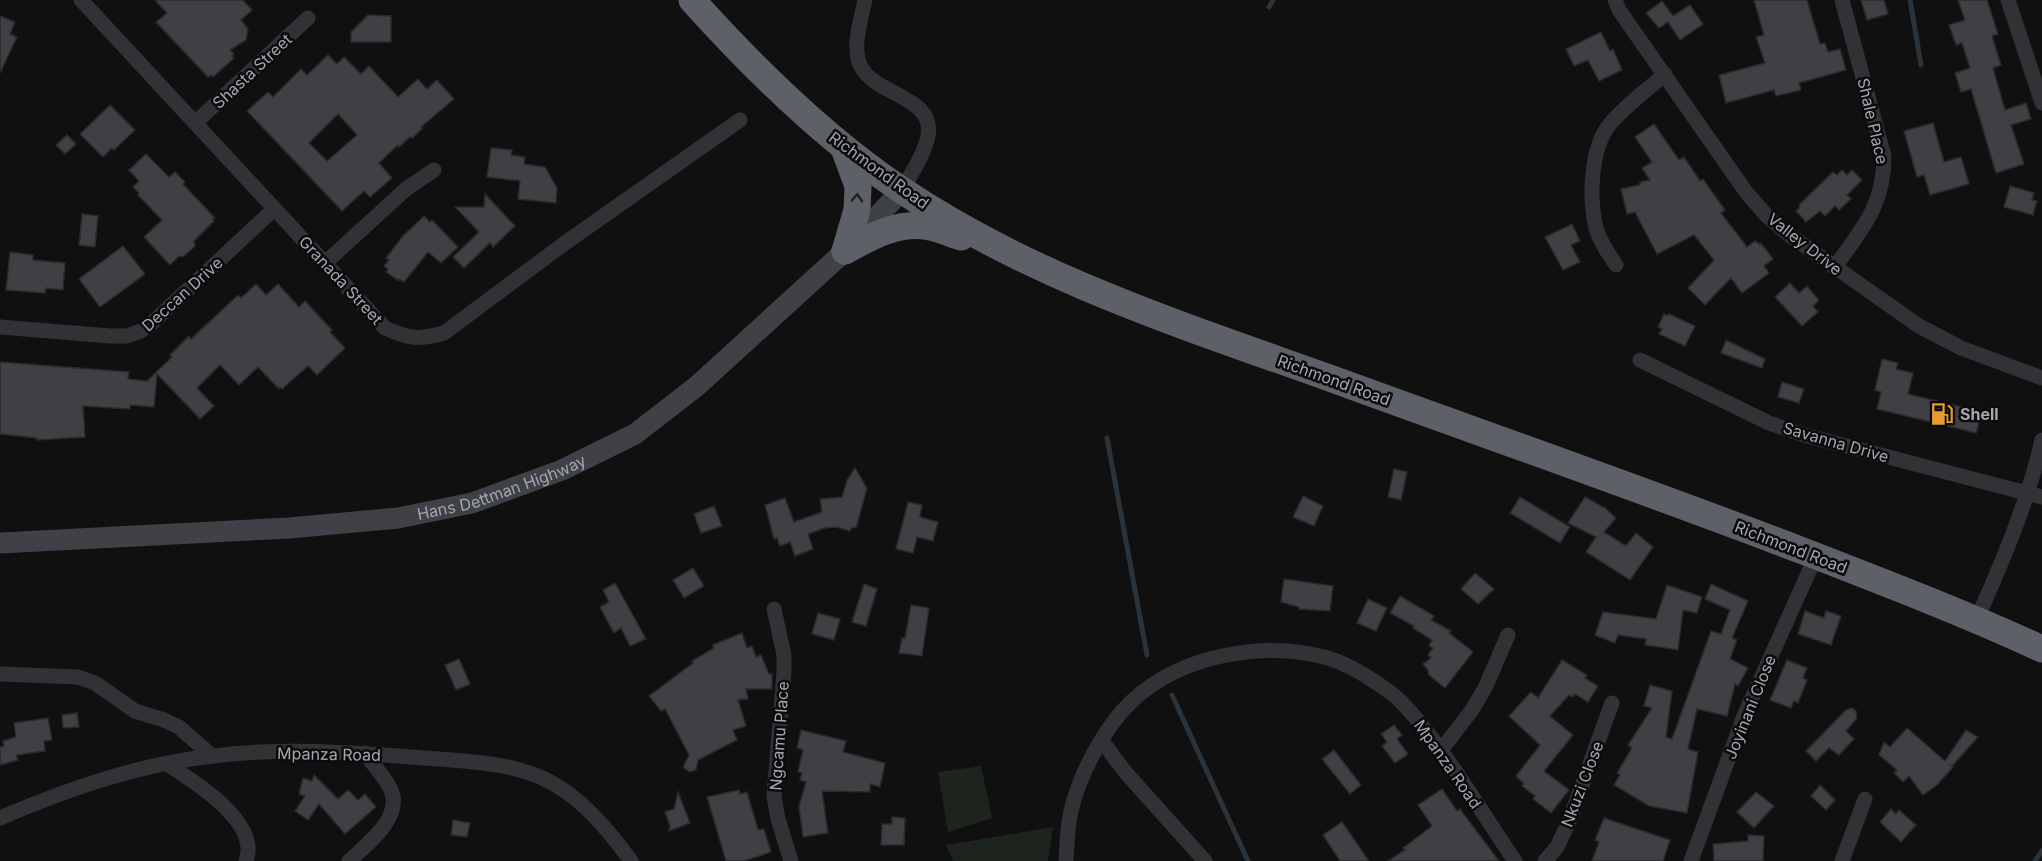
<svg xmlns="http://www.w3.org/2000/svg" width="2042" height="861" font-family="Inter,sans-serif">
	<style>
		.green { fill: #1d231d }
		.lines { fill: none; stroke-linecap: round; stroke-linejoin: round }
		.stream { stroke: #2a3339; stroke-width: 5 }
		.building { fill: #3f4044; stroke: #2a2a2d; stroke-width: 1.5; fill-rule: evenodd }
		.street { stroke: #313236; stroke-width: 15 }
		.secondary { stroke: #3f4146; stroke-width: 21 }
		.highway { stroke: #5d6167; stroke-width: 27 }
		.oneway { stroke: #202023 }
		.labels { text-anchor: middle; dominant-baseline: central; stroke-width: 5; stroke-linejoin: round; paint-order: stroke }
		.street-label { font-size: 16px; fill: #a2a8b1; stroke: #0b0b0c }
		.poi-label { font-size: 16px; font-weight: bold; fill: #a2a8b1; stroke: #0b0b0c; text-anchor: start }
	</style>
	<rect width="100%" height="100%" fill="#101011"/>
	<g class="green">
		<polygon points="981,766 992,818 948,832 938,772"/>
		<polygon points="1053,827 1048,861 953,861 946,845"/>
	</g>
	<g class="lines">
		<g class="stream">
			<polyline points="1910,0 1921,65"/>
			<polyline points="1269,7 1273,0"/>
			<polyline points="1107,438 1147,655"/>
			<polyline points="1172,695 1248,861"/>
			<polyline points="2035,861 2042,851"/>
		</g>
	</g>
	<g class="building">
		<polygon points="155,0 243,0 252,10 241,20 248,29 246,40 230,50 234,54 232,56 234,58 213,77 211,75 208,77 156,22 167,13"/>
		<polygon points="1754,0 1807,0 1820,44 1825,43 1828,52 1840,49 1846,70 1799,83 1801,90 1776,96 1774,90 1726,103 1719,75 1765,63 1756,37 1764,35"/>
		<polygon points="1861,0 1884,0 1888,14 1867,20"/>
		<polygon points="1958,0 1987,0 1998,34 1992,36 2001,65 1993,68 2005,110 2026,103 2031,119 2011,125 2024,164 1996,173 1971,89 1961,92 1955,73 1970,68 1962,43 1956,45 1949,25 1965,20"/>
		<polygon points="1662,1 1673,16 1690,5 1703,24 1680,40 1668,22 1659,28 1646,13"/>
		<polygon points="368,15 391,16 391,42 351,42 351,32"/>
		<polygon points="0,16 15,22 10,34 17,37 0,73"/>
		<polygon points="1601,32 1610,51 1613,49 1622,70 1599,81 1588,60 1574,66 1566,49"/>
		<path d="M328,55L337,64L344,57L361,74L369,66L398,97L418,79L427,89L437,80L454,99L421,127L423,128L412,138L410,137L399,147L398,145L379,163L392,178L370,197L364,191L342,211L247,111L268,92L273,97L301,69L307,75ZM338,114L357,135L327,161L309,143Z"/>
		<polygon points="110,105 135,130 114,150 112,148 103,157 80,134"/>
		<polygon points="1933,123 1944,162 1961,157 1969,184 1930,195 1924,175 1917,177 1904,131"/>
		<polygon points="1654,124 1679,160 1684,157 1700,181 1703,179 1725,210 1721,213 1747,247 1755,241 1760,244 1761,243 1773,259 1764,266 1769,273 1742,293 1731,278 1705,305 1688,288 1714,260 1694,235 1657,254 1635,212 1627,214 1621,189 1640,185 1640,182 1650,180 1642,168 1652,162 1635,137"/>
		<polygon points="67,135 76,144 65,154 56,145"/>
		<polygon points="491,148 512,150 511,155 525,157 524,164 545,167 557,188 556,203 518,199 520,181 487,177"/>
		<polygon points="146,154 169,177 175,172 185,182 183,184 215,218 213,219 214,221 194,241 195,246 183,257 179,256 170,265 144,237 162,220 138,195 139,193 133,187 139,181 129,170"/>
		<polygon points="1842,170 1847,175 1852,170 1862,180 1847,195 1851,199 1839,210 1835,206 1825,216 1820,211 1806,222 1796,211 1800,207 1799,205 1833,172 1837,175"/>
		<polygon points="2010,186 2034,193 2032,200 2037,201 2033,215 2004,207"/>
		<polygon points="485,194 515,226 493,247 490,243 464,268 453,257 479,232 455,207 484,207"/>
		<polygon points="82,214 98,216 95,247 79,245"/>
		<polygon points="424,216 430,222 432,220 458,247 441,263 428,252 404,282 399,279 398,280 386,272 388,269 384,266 389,260 386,258 403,236"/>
		<polygon points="1572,224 1580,241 1571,245 1580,262 1563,270 1545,237"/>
		<polygon points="123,246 145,274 100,307 79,279"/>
		<polygon points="10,252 33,255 33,260 65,263 63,290 46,288 45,293 6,290"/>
		<polygon points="1790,283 1799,293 1807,286 1819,300 1813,306 1818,312 1802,326 1775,297"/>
		<polygon points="256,284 266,295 278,284 299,307 305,301 332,330 330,332 345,348 317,375 308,366 282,389 280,387 279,389 258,367 239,385 220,365 197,388 214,406 200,419 157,374 154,407 130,405 130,409 83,406 85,437 37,440 36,438 0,434 0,362 129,372 128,379 147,381 172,357 170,355 189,336 191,339 238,295 241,298"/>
		<polygon points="1664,314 1667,316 1669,314 1695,326 1685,346 1659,334 1662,329 1658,327"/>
		<polygon points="1726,340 1765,359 1762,368 1721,353"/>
		<polygon points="1882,359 1898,363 1896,369 1913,373 1908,394 1982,412 1976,433 1877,409 1881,392 1875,390"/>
		<polygon points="1782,382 1804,389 1799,403 1778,397"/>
		<polygon points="855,468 867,488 856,528 852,527 850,531 836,527 825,528 808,534 813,549 795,556 790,542 780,546 777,538 774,539 765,505 785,498 794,522 822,512 820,499 842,497 847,480"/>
		<polygon points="1394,469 1407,472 1401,500 1388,497"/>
		<polygon points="1303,496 1323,506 1314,526 1293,517"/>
		<polygon points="1520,497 1570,527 1560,543 1510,513"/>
		<polygon points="1585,497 1605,508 1616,518 1604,532 1626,546 1636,533 1653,547 1630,580 1586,552 1596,537 1568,523"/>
		<polygon points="908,502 922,505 920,517 938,522 933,541 917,537 913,553 896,549"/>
		<polygon points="714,506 722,526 701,533 694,514"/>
		<polygon points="693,568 704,586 684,598 673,580"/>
		<polygon points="1475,573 1494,589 1478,604 1461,589"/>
		<polygon points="1284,579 1333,586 1330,611 1299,609 1299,607 1281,602"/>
		<polygon points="615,583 646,639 630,646 621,628 614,633 600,607 609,602 603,590"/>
		<polygon points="864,584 877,589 866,626 852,622"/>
		<polygon points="1711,584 1748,601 1732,638 1737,640 1730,659 1748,668 1738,686 1735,684 1727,716 1697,709 1688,749 1698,752 1687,813 1649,806 1614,785 1620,775 1617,773 1632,748 1628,745 1652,708 1644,706 1650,685 1672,691 1666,737 1672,739 1711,631 1721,634 1730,610 1705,599"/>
		<polygon points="1667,585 1702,597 1697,613 1683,610 1678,650 1645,645 1646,639 1618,635 1615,643 1595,635 1603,612 1656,619"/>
		<polygon points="1400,596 1434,616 1431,620 1451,631 1449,633 1473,652 1445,688 1428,674 1429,672 1423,664 1431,658 1428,655 1433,648 1429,646 1432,640 1413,628 1414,626 1390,613"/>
		<polygon points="1368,599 1387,608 1376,631 1357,623"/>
		<polygon points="911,605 929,608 922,656 899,653 902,638 905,638"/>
		<polygon points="1805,611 1824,618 1826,611 1841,616 1831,645 1798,634"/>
		<polygon points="818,613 840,619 834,640 812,634"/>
		<polygon points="742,633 747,648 752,646 756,657 761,655 769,674 772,674 772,689 746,689 748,699 738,700 746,726 733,730 737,740 698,760 696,770 689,772 683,767 689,755 665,709 661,711 649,696 693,663 692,661 714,648 712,645"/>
		<polygon points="459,659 470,684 456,690 445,665"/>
		<polygon points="1562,660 1587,675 1585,678 1598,686 1588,702 1575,694 1573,697 1569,695 1550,716 1573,735 1544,771 1569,790 1551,813 1533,799 1535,796 1522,786 1524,784 1516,776 1540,745 1509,716 1531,692 1538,698"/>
		<polygon points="1787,660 1807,668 1803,678 1807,680 1798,703 1794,701 1791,708 1770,700"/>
		<polygon points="1852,708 1856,711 1857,718 1846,731 1854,739 1839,755 1829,748 1816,761 1806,751 1846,710"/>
		<polygon points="77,713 79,727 63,728 62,715"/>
		<polygon points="48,718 52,740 44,741 45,751 16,755 18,760 0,765 0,747 4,746 3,741 16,737 14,723"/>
		<polygon points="1394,725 1402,735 1397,739 1408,754 1395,763 1382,746 1387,742 1381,734"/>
		<polygon points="1907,728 1945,761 1966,730 1978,737 1952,766 1949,764 1953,767 1937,785 1923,795 1909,776 1903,782 1894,773 1897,770 1879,755 1884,742 1890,747"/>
		<polygon points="801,730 846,741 843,752 885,763 880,787 870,784 870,792 822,791 828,833 803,837 799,806 806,782 800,780 802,773 798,772 803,750 797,748"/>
		<polygon points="1334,750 1361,785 1350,794 1322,759"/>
		<polygon points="314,775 338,799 348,790 358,800 365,794 376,807 345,834 319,804 308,820 295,811 305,796 299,794 303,778 312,781"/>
		<polygon points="1820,785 1835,800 1826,810 1811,796"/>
		<polygon points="1442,789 1457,811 1460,809 1499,861 1388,861 1405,850 1403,848 1432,826 1418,805"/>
		<polygon points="739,790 740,794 747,792 758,830 764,829 771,852 744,861 726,861 707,797"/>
		<polygon points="678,792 690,823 669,831 670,826 665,812 674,809"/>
		<polygon points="1756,792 1774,806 1754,828 1737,812"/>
		<polygon points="1891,809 1896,814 1899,810 1916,825 1901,842 1880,822"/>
		<polygon points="892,817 905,818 904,845 881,845 882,824 892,824"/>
		<polygon points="1604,818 1670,840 1663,861 1592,861 1599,842 1595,840"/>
		<polygon points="453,820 470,823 467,837 451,835"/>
		<polygon points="1342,822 1369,861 1340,861 1323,835"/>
		<polygon points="1748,835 1764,836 1763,861 1714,861 1713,844 1748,841"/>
	</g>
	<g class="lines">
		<g class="street">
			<path d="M81,0L385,328C409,339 419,340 444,333L565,243L740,120"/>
			<path d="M865,0C861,19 854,40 858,59C866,96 936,93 928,136C924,155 911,174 902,190"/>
			<polyline points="1615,0 1619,10 1746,192 1766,215 1788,234 1919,326 1961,348 2042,378"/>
			<polyline points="2008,0 2042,103"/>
			<polyline points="195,123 308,18"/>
			<polyline points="325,263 406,189 434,170"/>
			<path d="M1616,265C1608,253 1600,242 1596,228C1589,199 1590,148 1610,124C1625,106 1647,90 1665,74"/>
			<path d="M1834,268C1862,229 1884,206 1884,156L1842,0"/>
			<polyline points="0,327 110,336 127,336 141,331 152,323 274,209"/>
			<polyline points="1640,360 1769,423 1804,435 2042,497"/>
			<polyline points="774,609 784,655 784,672 774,796 778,819 791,861"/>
			<path d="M1977,619C2003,560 2028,502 2042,440"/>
			<polyline points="0,674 78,677 95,683 135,711 164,720 179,727 212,756"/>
			<polyline points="1102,741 1126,773 1205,861"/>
			<polyline points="1441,750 1472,710 1485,688 1508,635"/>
			<path d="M167,764C194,782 261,822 246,861"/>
			<path d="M0,818C68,789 139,764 213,756C284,747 356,753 426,758C472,762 523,762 562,789C588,806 613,836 631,861"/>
			<path d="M349,861C367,844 405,816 390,788C384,776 373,765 365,753"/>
			<path d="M1066,861C1067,845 1067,828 1071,811C1079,775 1105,726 1132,701C1181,655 1264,640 1328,658C1351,665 1372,679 1391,693C1406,704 1417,720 1428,733C1460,774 1486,819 1515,861"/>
			<polyline points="1545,861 1557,847 1568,824 1612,703"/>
			<polyline points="1691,861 1744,716 1816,556"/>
			<polyline points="1842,861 1865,799"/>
		</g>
		<path class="secondary" id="s1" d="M0,543L289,528L398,518L472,503L562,470L635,434L697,386L845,251L902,190"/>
		<g class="highway">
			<path d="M692,0C754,69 823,137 900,189C1029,276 1178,324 1324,376C1483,434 1644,490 1803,551C1883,582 1964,613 2042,649"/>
			<polyline points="844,148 858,186 857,210 845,251"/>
			<path d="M845,251C870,237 900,220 930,227C941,229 951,234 961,237"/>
		</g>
	</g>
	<defs><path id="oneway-chevron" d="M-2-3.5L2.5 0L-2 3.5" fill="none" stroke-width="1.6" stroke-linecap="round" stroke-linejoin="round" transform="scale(1.5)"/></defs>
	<use class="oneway" href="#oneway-chevron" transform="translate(857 198) rotate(-87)"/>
	<defs>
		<g id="fuel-bare" transform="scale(1.8)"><path d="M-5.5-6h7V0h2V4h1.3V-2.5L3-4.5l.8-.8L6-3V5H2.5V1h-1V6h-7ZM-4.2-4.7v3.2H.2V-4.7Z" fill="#e69c33" stroke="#0b0b0c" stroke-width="2.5" paint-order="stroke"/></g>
	</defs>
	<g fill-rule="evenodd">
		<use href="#fuel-bare" x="1942" y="414"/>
	</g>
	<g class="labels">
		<g class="street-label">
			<text transform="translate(252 71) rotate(-43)">Shasta Street</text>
			<text transform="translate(1873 121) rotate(77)">Shale Place</text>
			<text transform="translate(879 170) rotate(36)">Richmond Road</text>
			<text transform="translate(1805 244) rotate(38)">Valley Drive</text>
			<text transform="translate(341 280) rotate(47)">Granada Street</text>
			<text transform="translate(182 294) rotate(-42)">Deccan Drive</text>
			<text transform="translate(1334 380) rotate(20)">Richmond Road</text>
			<text transform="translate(1836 442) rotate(16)">Savanna Drive</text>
			<text stroke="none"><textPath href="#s1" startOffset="507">Hans Dettman Highway</textPath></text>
			<text transform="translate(1791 547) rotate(21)">Richmond Road</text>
			<text transform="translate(1750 707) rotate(-68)">Joyinani Close</text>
			<text transform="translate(779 736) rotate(-86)">Ngcamu Place</text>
			<text transform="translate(329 754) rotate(1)">Mpanza Road</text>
			<text transform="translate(1448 764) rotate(55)">Mpanza Road</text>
			<text transform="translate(1582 784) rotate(-69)">Nkuzi Close</text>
		</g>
		<g class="poi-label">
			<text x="1960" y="414">Shell</text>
		</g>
	</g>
</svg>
